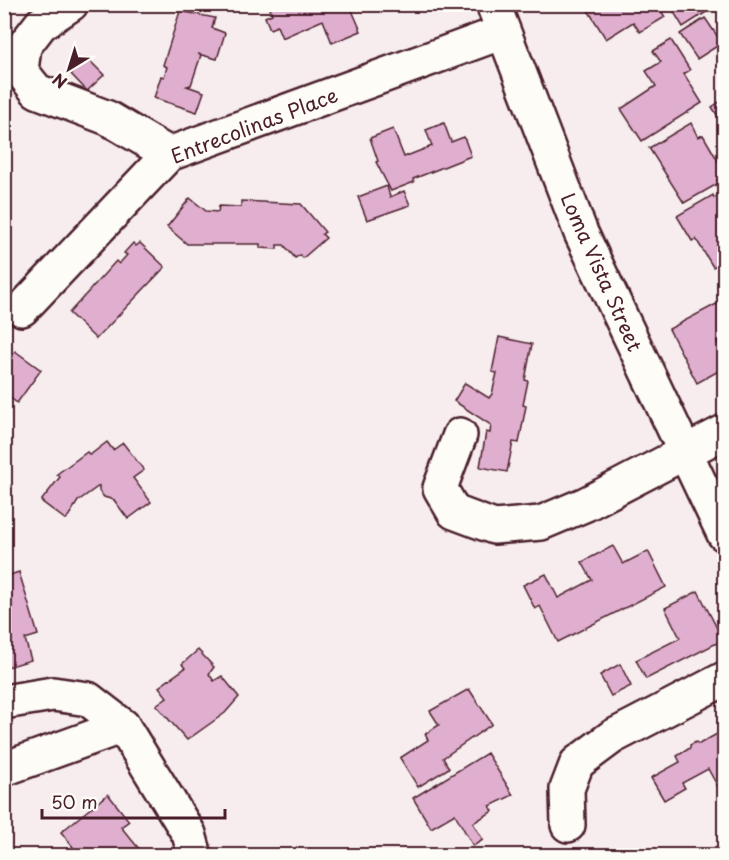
<svg xmlns="http://www.w3.org/2000/svg" width="729" height="860" font-family="'Playpen Sans',sans-serif">
	<style>
		.building { fill: #e0afcf; stroke: #4a1f2b; stroke-width: 1.5 }
		.lines { fill: none; stroke-linecap: round; stroke-linejoin: round }
		.minor-casing { stroke: #4a1f2b; stroke-width: 38 }
		.minor { stroke: #fdfcf7; stroke-width: 33 }
		.labels { text-anchor: middle; dominant-baseline: central; stroke-width: 4.5; stroke-linejoin: round; paint-order: stroke }
		.street-label { font-size: 20px; fill: #4a1f2b; stroke: #fdfcf7 }
	</style>
	<rect width="100%" height="100%" fill="#f7edef"/>
	<filter id="ink" filterUnits="userSpaceOnUse"><feTurbulence type="fractalNoise" baseFrequency=".0167" numOctaves="2"/><feDisplacementMap in="SourceGraphic" scale="12" xChannelSelector="R" yChannelSelector="G"/><feConvolveMatrix kernelMatrix="1 2 1 2 8 2 1 2 1" color-interpolation-filters="sRGB"/></filter>
	<g filter="url(#ink)">
		<g class="building">
			<polygon points="273,4 356,4 351,8 361,31 332,43 323,20 282,38 277,26 270,29 265,17 272,14 269,6"/>
			<polygon points="591,4 657,4 665,17 640,32 633,22 606,39 586,7"/>
			<polygon points="669,4 703,4 708,11 683,27"/>
			<polygon points="180,11 215,18 212,28 225,33 217,59 198,54 201,55 191,85 187,86 204,92 197,112 154,98 161,76 164,77 167,67 163,65"/>
			<polygon points="705,18 722,43 697,59 680,34"/>
			<polygon points="671,40 690,70 684,74 702,103 642,141 621,109 656,86 646,71 661,62 653,51"/>
			<polygon points="87,58 104,75 87,91 71,74"/>
			<polygon points="724,99 724,126 712,107"/>
			<polygon points="444,123 451,142 464,137 471,156 413,179 414,182 391,191 376,162 378,161 370,138 393,129 404,157 432,146 426,130"/>
			<polygon points="691,123 698,137 703,135 724,171 724,176 717,180 719,183 684,203 649,148"/>
			<polygon points="387,186 390,197 404,191 410,205 367,220 358,197"/>
			<polygon points="723,193 724,261 713,267 696,239 692,241 677,216 713,195 714,198"/>
			<polygon points="190,198 206,211 218,212 219,206 241,207 241,201 301,204 325,232 322,234 326,238 303,258 300,255 295,258 284,245 277,245 277,249 260,248 260,244 187,244 167,227"/>
			<polygon points="133,243 136,246 140,243 165,267 96,339 69,313 116,261 119,264 127,255 124,253"/>
			<polygon points="724,300 724,333 722,334 724,339 717,342 724,357 724,368 697,383 669,329"/>
			<polygon points="499,337 532,344 525,380 528,381 523,405 526,406 519,443 513,442 507,472 480,467 486,432 490,433 491,425 454,401 465,383 489,398 492,394 497,373 492,372"/>
			<polygon points="15,351 41,370 17,403 4,393 4,366"/>
			<polygon points="107,442 113,450 123,443 144,470 133,478 151,502 128,519 114,500 104,497 99,491 99,486 78,501 66,520 41,501 60,477 57,474 87,452 90,455"/>
			<polygon points="613,546 623,564 648,551 666,587 558,642 540,606 535,609 523,585 546,574 558,598 592,580 582,562"/>
			<polygon points="19,572 38,635 25,639 31,660 4,668 4,577"/>
			<polygon points="698,591 723,640 646,679 636,660 680,638 665,608"/>
			<polygon points="198,650 214,667 209,674 214,681 222,676 239,697 225,713 187,740 156,705 167,697 159,687 185,668 182,664"/>
			<polygon points="620,664 631,686 611,696 600,675"/>
			<polygon points="469,689 492,724 443,758 449,768 418,787 400,758 428,740 425,734 439,725 430,711"/>
			<polygon points="724,730 724,793 722,794 708,769 682,783 685,788 664,800 651,778 680,762 677,756 690,748 690,745 696,742 699,744"/>
			<polygon points="487,753 513,795 490,806 493,811 473,823 483,840 473,846 455,814 431,828 413,798"/>
			<polygon points="108,794 129,821 121,827 145,856 80,856 61,832"/>
		</g>
		<g class="lines">
			<g class="minor-casing">
				<g id="minor">
					<polyline points="71,4 41,24 24,46 21,71 37,91 108,118 169,154"/>
					<polyline points="493,4 581,233 724,534"/>
					<polyline points="22,309 169,154 503,32"/>
					<polyline points="460,435 440,488 454,512 494,527 541,523 586,504 724,432"/>
					<polyline points="4,702 53,694 88,699 123,726 189,834 195,856"/>
					<polyline points="4,769 123,726"/>
					<polyline points="568,825 567,789 577,763 612,737 724,679"/>
				</g>
			</g>
			<use href="#minor" class="minor"/>
		</g>
	</g>
	<g class="labels">
		<g class="street-label">
			<text transform="translate(254 125) rotate(-21)">Entrecolinas Place</text>
			<text transform="translate(602 272) rotate(66)">Loma Vista Street</text>
		</g>
	</g>
	<rect width="729" height="860" fill="none" stroke="#fdfcf7" stroke-width="24"/>
	<rect x="12" y="12" width="705" height="836" fill="none" stroke="#4a1f2b" stroke-width="2" filter="url(#ink)"/>
	<g transform="translate(69 69) rotate(218)" stroke="#fdfcf7" stroke-width="4.5" paint-order="stroke">
	<path d="M0-4.5L10 22L0 15L-10 22Z" fill="#4a1f2b"/>
	<text y="-9" font-size="16" font-weight="bold" text-anchor="middle" fill="#4a1f2b">N</text>
	</g>
	<path d="M42 809v9h183v-9" fill="none" stroke="#4a1f2b" stroke-width="3"/>
	<text x="51" y="809" font-size="18" fill="#4a1f2b" stroke="#fdfcf7" stroke-width="4.5" paint-order="stroke">50 m</text>
</svg>
